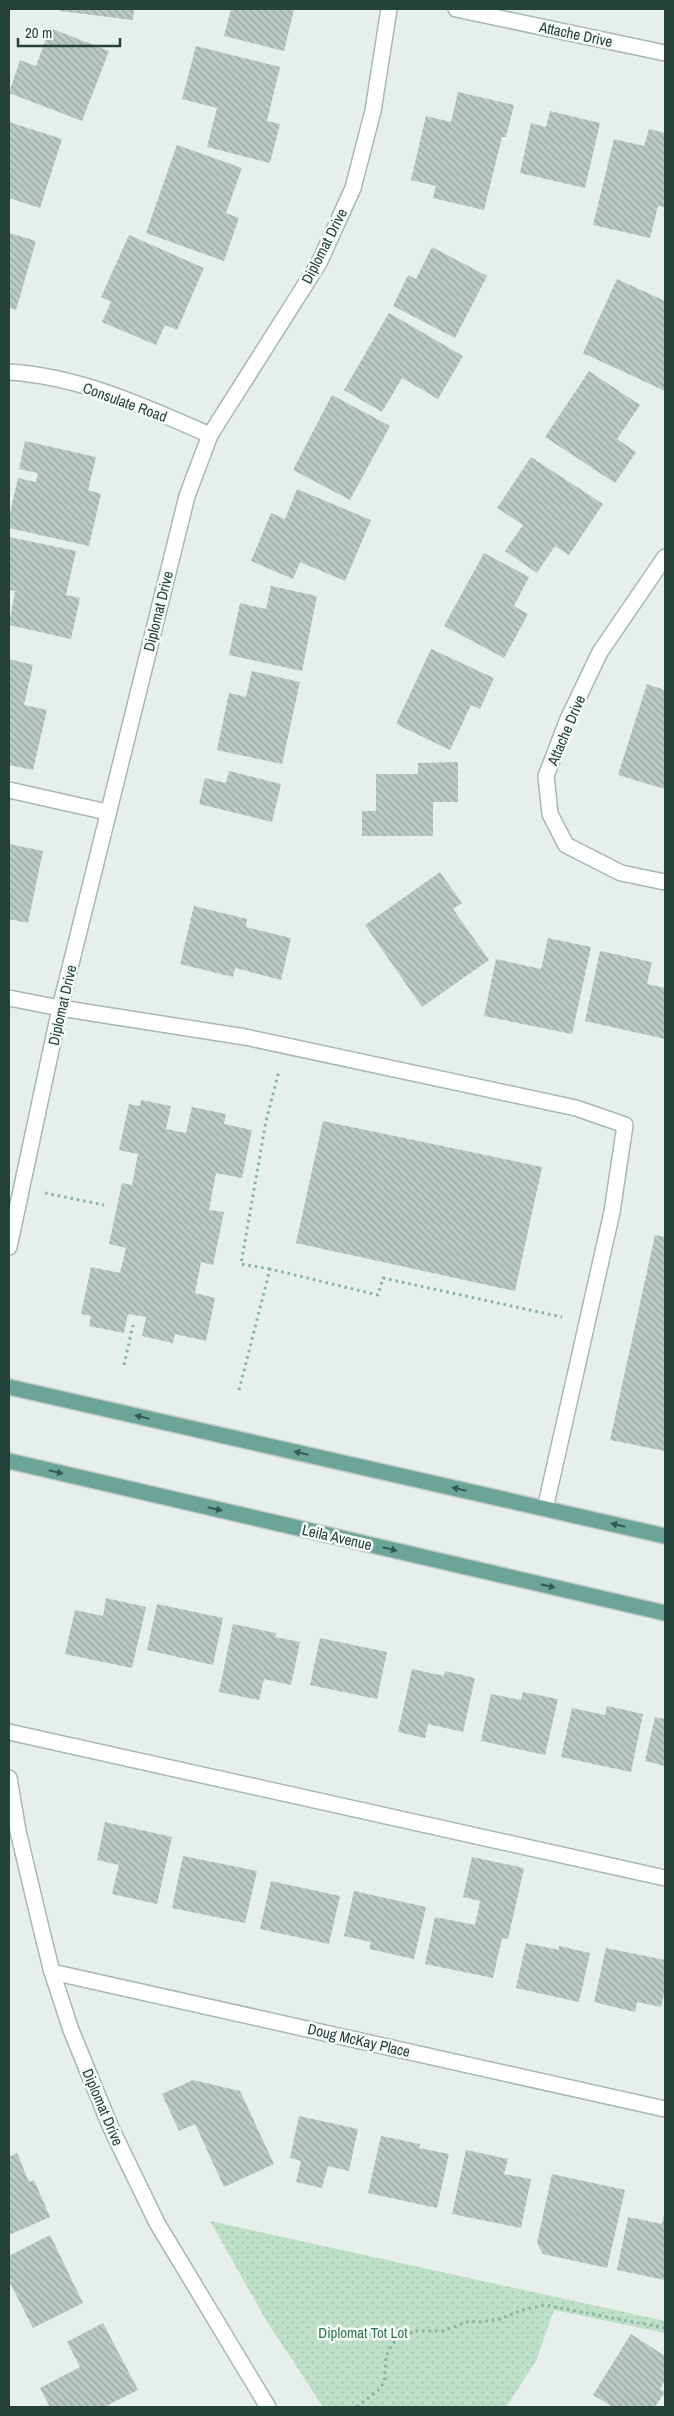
<svg xmlns="http://www.w3.org/2000/svg" width="674" height="2416" font-family="'Archivo Narrow',sans-serif">
	<style>
		.park { fill: url(#park-dots) }
		.building { fill: url(#building-back-hatch) }
		.lines { fill: none; stroke-linecap: round; stroke-linejoin: round }
		.minor-casing { stroke: #a8b8b2; stroke-width: 18 }
		.major-casing { stroke: #c2cac8; stroke-width: 18 }
		.path { stroke: #86b3a5; stroke-width: 3; stroke-dasharray: 2.5 4; stroke-linecap: butt }
		.minor { stroke: #fff; stroke-width: 15 }
		.major { stroke: #6aa596; stroke-width: 15 }
		.oneway { fill: #365b51 }
		.labels { text-anchor: middle; dominant-baseline: central; stroke-width: 5; stroke-linejoin: round; paint-order: stroke }
		.street-label { font-size: 15px; fill: #24423a; stroke: #f7fbf9 }
		.park-label { font-size: 15px; fill: #2d7a4b; stroke: #f7fbf9 }
	</style>
	<defs>
		<pattern id="park-dots" width="8" height="8" patternUnits="userSpaceOnUse" patternTransform="scale(1.25)"><rect width="8" height="8" fill="#bfe0c8"/><path d="M2 2h.1M6 6h.1" fill="none" stroke="#a4c1ad" stroke-width="1.8" stroke-linecap="round"/></pattern>
		<pattern id="building-back-hatch" width="6" height="6" patternUnits="userSpaceOnUse" patternTransform="scale(1.25)"><rect width="6" height="6" fill="#bbcac4"/><path d="M-1 5l2 2M0 0l6 6M5-1l2 2" fill="none" stroke="#98a6a0"/></pattern>
	</defs>
	<rect width="100%" height="100%" fill="#e6efeb"/>
	<polygon class="park" points="210,2221 665,2321 665,2333 554,2310 536,2361 506,2407 323,2407 266,2320"/>
	<g class="building">
		<polygon points="60,9 134,9 133,20 60,11"/>
		<polygon points="231,9 294,9 284,51 224,36"/>
		<polygon points="50,28 109,51 82,121 9,93 20,60 36,66"/>
		<polygon points="196,46 280,67 267,121 280,124 270,163 207,147 217,108 182,99"/>
		<polygon points="458,92 514,105 506,137 502,137 484,210 433,198 436,186 411,180 426,116 451,122"/>
		<polygon points="550,111 600,123 585,188 520,173 531,123 546,127"/>
		<polygon points="9,122 62,139 40,208 9,198"/>
		<polygon points="649,129 665,133 665,207 658,206 650,238 593,225 614,139 644,146"/>
		<polygon points="177,145 242,168 226,213 239,218 224,261 146,233"/>
		<polygon points="9,233 36,241 16,310 9,308"/>
		<polygon points="129,235 204,268 177,330 165,325 156,345 102,322 111,302 101,297"/>
		<polygon points="432,247 487,276 455,338 393,306 408,275 416,279"/>
		<polygon points="617,279 665,301 665,391 583,353"/>
		<polygon points="389,313 463,356 438,399 402,378 382,412 344,390"/>
		<polygon points="589,371 640,405 617,439 636,452 615,483 545,437"/>
		<polygon points="332,395 390,426 350,500 293,470"/>
		<polygon points="25,441 96,457 88,490 101,494 89,546 9,528 9,517 18,478 36,482 38,473 19,469"/>
		<polygon points="531,457 603,504 569,555 555,546 537,573 505,551 523,525 497,508"/>
		<polygon points="297,489 371,520 345,581 300,562 293,579 251,561 271,513 285,519"/>
		<polygon points="9,537 76,551 66,595 80,598 71,639 9,625 15,591 9,590"/>
		<polygon points="484,553 529,577 514,606 528,614 504,658 444,626"/>
		<polygon points="271,586 317,596 302,671 229,655 240,603 266,609"/>
		<polygon points="431,649 494,678 480,709 471,705 450,750 396,724"/>
		<polygon points="9,659 33,665 24,705 47,710 33,770 9,765"/>
		<polygon points="252,671 300,682 282,764 217,750 229,693 246,697"/>
		<polygon points="647,684 665,690 665,789 618,775"/>
		<polygon points="458,762 458,802 433,802 433,836 362,836 362,811 376,811 376,774 418,774 418,763"/>
		<polygon points="229,771 281,784 272,822 199,804 205,778 226,783"/>
		<polygon points="9,844 43,851 28,923 9,919"/>
		<polygon points="440,872 462,903 453,909 489,960 422,1007 365,925"/>
		<polygon points="194,906 247,919 246,927 291,938 281,980 235,968 233,977 180,964"/>
		<polygon points="548,938 591,947 572,1034 484,1016 496,959 541,969"/>
		<polygon points="600,951 652,962 647,984 665,988 665,1039 585,1021"/>
		<polygon points="141,1100 171,1106 166,1129 186,1133 192,1107 226,1114 224,1124 252,1130 242,1178 216,1173 209,1210 224,1212 213,1265 201,1262 195,1293 215,1298 206,1341 175,1334 173,1343 142,1336 146,1317 128,1314 124,1333 89,1326 91,1316 81,1314 91,1267 120,1273 126,1248 109,1244 122,1183 132,1185 138,1154 119,1150 129,1104 140,1106"/>
		<polygon points="323,1121 542,1167 515,1291 296,1243"/>
		<polygon points="655,1235 665,1237 665,1451 610,1440"/>
		<polygon points="106,1598 146,1607 132,1668 65,1654 75,1610 103,1616"/>
		<polygon points="157,1604 223,1618 213,1665 147,1650"/>
		<polygon points="233,1624 276,1633 275,1637 300,1642 291,1685 264,1679 259,1700 219,1692"/>
		<polygon points="320,1638 387,1652 377,1699 310,1685"/>
		<polygon points="412,1669 444,1676 445,1671 475,1678 463,1732 428,1724 425,1738 398,1732"/>
		<polygon points="523,1692 558,1699 545,1755 481,1741 491,1694 521,1700"/>
		<polygon points="607,1706 643,1714 631,1772 561,1757 572,1708 605,1715"/>
		<polygon points="655,1717 665,1719 665,1766 645,1761"/>
		<polygon points="105,1822 172,1837 157,1904 112,1894 119,1865 97,1860"/>
		<polygon points="183,1856 257,1871 245,1923 172,1908"/>
		<polygon points="472,1857 524,1868 508,1939 502,1938 493,1978 425,1964 435,1917 475,1925 480,1901 463,1897"/>
		<polygon points="271,1881 340,1896 329,1944 260,1929"/>
		<polygon points="354,1891 426,1907 414,1959 369,1949 371,1942 344,1936"/>
		<polygon points="526,1943 559,1950 559,1946 590,1953 579,2002 516,1988"/>
		<polygon points="606,1948 665,1960 665,1990 661,2007 637,2002 635,2012 594,2002"/>
		<polygon points="193,2080 240,2091 274,2164 224,2187 195,2124 179,2131 162,2094"/>
		<polygon points="299,2116 358,2129 349,2171 328,2166 322,2188 296,2182 301,2161 290,2158"/>
		<polygon points="381,2136 420,2144 419,2148 449,2154 437,2208 368,2193"/>
		<polygon points="466,2150 508,2159 504,2174 531,2179 521,2228 452,2214"/>
		<polygon points="17,2153 29,2182 34,2180 50,2217 9,2235 9,2157"/>
		<polygon points="552,2174 625,2190 607,2268 543,2254 537,2243"/>
		<polygon points="664,2215 665,2280 617,2270 628,2217 662,2224"/>
		<polygon points="50,2235 83,2303 33,2328 9,2281 9,2256"/>
		<polygon points="103,2323 138,2390 104,2407 50,2407 40,2388 80,2367 67,2342"/>
		<polygon points="631,2334 665,2356 665,2381 660,2389 665,2392 655,2407 613,2407 593,2395"/>
	</g>
	<g class="lines">
		<g class="minor-casing">
			<g id="minor">
				<polyline points="456,9 665,53"/>
				<path d="M9,372C79,376 146,407 210,435"/>
				<polyline points="665,557 600,652 568,719 546,776 550,814 566,845 621,873 665,882"/>
				<polyline points="9,790 107,812"/>
				<polyline points="9,998 60,1008 245,1037 576,1108 625,1125 612,1212 545,1509"/>
				<polyline points="9,1247 60,1008 187,496 210,435 319,263 353,188 373,111 389,9"/>
				<polyline points="9,1732 665,1878"/>
				<polyline points="9,1778 18,1831 41,1928 52,1972 71,2030 111,2128 157,2223 268,2407"/>
				<polyline points="52,1972 665,2109"/>
			</g>
		</g>
		<g class="major-casing">
			<g id="major">
				<polyline points="9,1387 665,1536"/>
				<polyline points="9,1461 665,1613"/>
			</g>
		</g>
		<g class="path">
			<polyline points="45,1193 104,1205"/>
			<polyline points="270,1269 241,1264 266,1121 279,1071"/>
			<polyline points="124,1365 133,1325"/>
			<polyline points="239,1390 270,1269 378,1295 383,1278 562,1317"/>
			<polyline points="357,2407 381,2388 385,2378 386,2356 390,2348 395,2341 414,2331 442,2331 470,2321 479,2322 500,2319 522,2310 545,2305 665,2328"/>
		</g>
		<use href="#minor" class="minor"/>
		<use href="#major" class="major"/>
	</g>
	<defs><path id="oneway-solid" d="M-6-.8H1V-3.2L6.5 0L1 3.2V.8H-6Z" transform="scale(1.25)"/></defs>
	<g class="oneway">
		<use href="#oneway-solid" transform="translate(142 1417) rotate(-167)"/>
		<use href="#oneway-solid" transform="translate(301 1453) rotate(-167)"/>
		<use href="#oneway-solid" transform="translate(56 1472) rotate(13)"/>
		<use href="#oneway-solid" transform="translate(459 1489) rotate(-167)"/>
		<use href="#oneway-solid" transform="translate(215 1509) rotate(13)"/>
		<use href="#oneway-solid" transform="translate(618 1525) rotate(-167)"/>
		<use href="#oneway-solid" transform="translate(390 1549) rotate(13)"/>
		<use href="#oneway-solid" transform="translate(548 1586) rotate(13)"/>
	</g>
	<g class="labels">
		<g class="street-label">
			<text transform="translate(576 34) rotate(12)">Attache Drive</text>
			<text transform="translate(324 246) rotate(-63)">Diplomat Drive</text>
			<text transform="translate(125 402) rotate(20)">Consulate Road</text>
			<text transform="translate(158 611) rotate(-76)">Diplomat Drive</text>
			<text transform="translate(566 730) rotate(-67)">Attache Drive</text>
			<text transform="translate(62 1005) rotate(-77)">Diplomat Drive</text>
			<text transform="translate(337 1537) rotate(13)">Leila Avenue</text>
			<text transform="translate(359 2040) rotate(13)">Doug McKay Place</text>
			<text transform="translate(103 2107) rotate(67)">Diplomat Drive</text>
		</g>
		<g class="park-label">
			<text x="363" y="2332">Diplomat Tot Lot</text>
		</g>
	</g>
	<rect width="674" height="2416" fill="none" stroke="#24423a" stroke-width="20"/>
	<path d="M18 38v8h102v-8" fill="none" stroke="#24423a" stroke-width="2.5"/>
	<text x="25" y="38" font-size="15" fill="#24423a" stroke="#f7fbf9" stroke-width="4" paint-order="stroke">20 m</text>
</svg>
